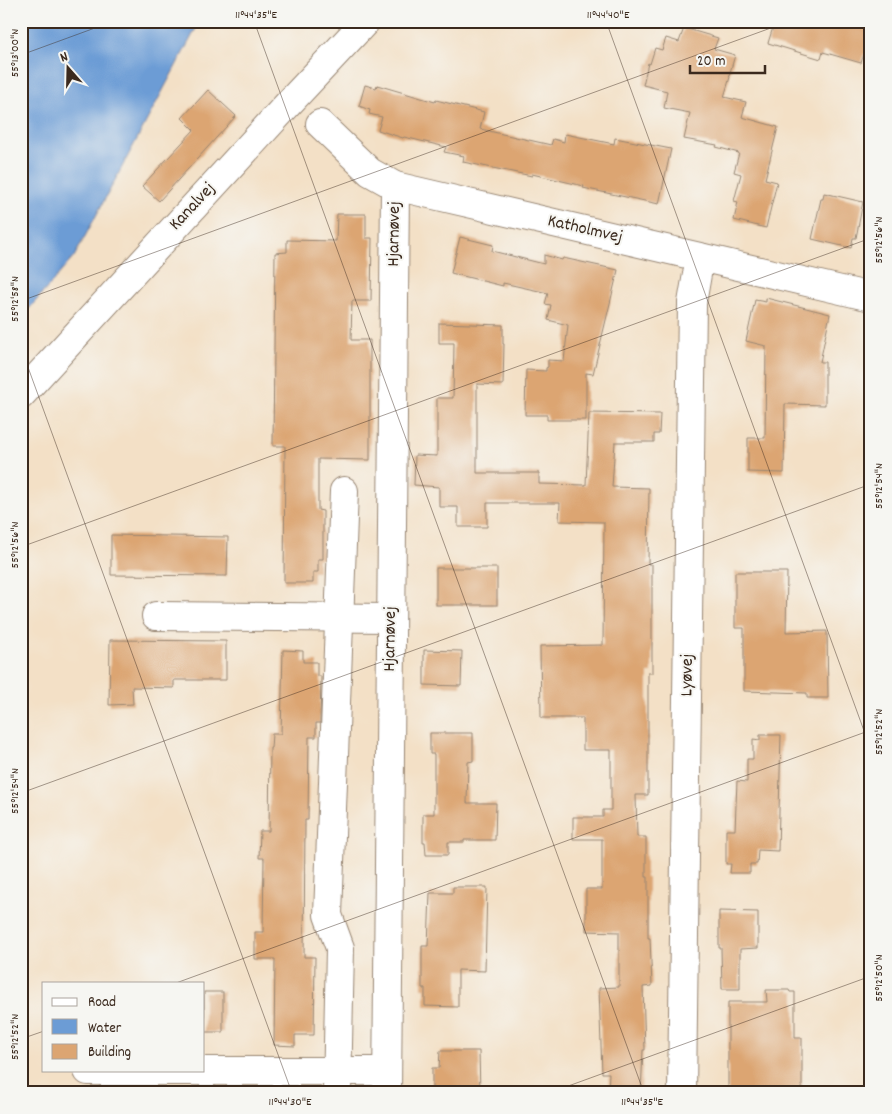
<svg xmlns="http://www.w3.org/2000/svg" width="892" height="1114" font-family="Dekko,sans-serif">
	<style>
		.water { fill: #6c9cd5; stroke: #54637a }
		.building { fill: #dca572 }
		.lines { fill: none; stroke-linecap: round; stroke-linejoin: round }
		.minor-casing { stroke: #978572; stroke-width: 30 }
		.minor { stroke: #fff; stroke-width: 28 }
		.ticks { fill: none; stroke: #3b2a1e; stroke-width: 1; stroke-opacity: 0.45 }
		.labels { text-anchor: middle; dominant-baseline: central; stroke-width: 4; stroke-linejoin: round; paint-order: stroke }
		.street-label { font-size: 18px; fill: #3b2a1e; stroke: #f6f6f2 }
		.neatline { fill: none; stroke: #3b2a1e; stroke-width: 2 }
		.ticks-label { font-size: 12px; text-anchor: middle; fill: #3b2a1e }
	</style>
	<rect width="100%" height="100%" fill="#f6f6f2"/>
	<filter id="ink" filterUnits="userSpaceOnUse"><feTurbulence type="fractalNoise" baseFrequency=".02" numOctaves="2"/><feDisplacementMap in="SourceGraphic" scale="10" xChannelSelector="R" yChannelSelector="G"/><feConvolveMatrix kernelMatrix="1 2 1 2 8 2 1 2 1" color-interpolation-filters="sRGB"/></filter>
	<filter id="wash" filterUnits="userSpaceOnUse"><feTurbulence type="fractalNoise" baseFrequency=".0096" numOctaves="4" result="noise"/><feDisplacementMap in="SourceGraphic" scale="20" xChannelSelector="R" yChannelSelector="G"/><feGaussianBlur stdDeviation="1.12" result="paint"/><feColorMatrix in="noise" values="0 0 0 0 0 0 0 0 0 0 0 0 0 0 0 0 0 1.4 0 .05"/><feComposite in="paint" operator="in"/></filter>
	<g filter="url(#wash)">
		<rect width="100%" height="100%" fill="#f3e0c6"/>
		<polygon class="water" points="21,21 200,21 74,257 21,318"/>
		<g id="blocks">
			<g class="building">
				<polygon points="775,21 871,21 871,56 864,54 861,63 823,52 821,59 768,43"/>
				<polygon points="684,28 718,38 714,49 735,55 729,76 730,77 724,97 746,102 742,117 778,127 765,179 777,182 766,228 734,220 738,202 734,201 741,174 734,172 739,153 716,147 717,145 684,139 690,113 664,108 667,91 643,85 648,63 650,64 655,48 662,50 666,38 679,42"/>
				<polygon points="365,85 376,88 377,85 435,102 436,100 484,112 480,129 551,145 553,139 564,142 565,134 614,144 615,138 671,149 659,204 583,188 584,186 532,174 532,176 463,162 464,156 444,152 446,147 404,137 403,138 378,130 382,117 369,114 370,110 359,106"/>
				<polygon points="208,90 236,116 159,201 142,186 194,130 182,118"/>
				<polygon points="824,193 863,202 856,238 853,238 851,248 812,239 821,199 823,199"/>
				<polygon points="337,214 366,214 366,238 372,238 371,301 352,301 351,340 370,340 370,460 318,459 318,510 323,511 323,559 318,559 318,572 313,572 313,583 284,583 285,446 273,446 275,253 287,252 287,240 336,241"/>
				<polygon points="460,237 493,245 492,251 544,264 544,255 562,260 563,258 618,270 593,374 586,373 586,420 547,420 547,415 525,415 526,370 546,371 546,368 548,367 548,360 564,361 568,325 548,320 551,305 545,304 548,293 503,283 503,286 451,273"/>
				<polygon points="766,298 830,314 820,362 825,362 825,405 785,404 784,473 748,472 748,438 765,438 766,346 746,341 755,300 766,302"/>
				<polygon points="439,323 503,325 503,344 504,344 503,385 477,384 477,473 539,473 539,484 586,485 589,413 660,414 659,434 654,434 654,442 615,442 612,487 649,488 648,564 652,564 652,673 648,673 648,795 636,795 637,837 646,837 646,877 648,877 648,938 650,938 652,986 643,987 645,1050 643,1050 641,1093 608,1093 609,1073 602,1073 599,988 619,987 619,932 586,931 586,889 602,889 602,839 573,839 573,817 603,817 603,810 611,810 611,750 583,750 583,718 541,718 540,646 603,645 604,522 559,521 560,503 487,503 487,527 458,527 458,507 439,507 439,487 414,485 415,455 437,456 437,398 453,398 454,343 439,343"/>
				<polygon points="111,535 228,537 227,576 111,575"/>
				<rect x="436" y="568" width="61" height="37"/>
				<polygon points="735,572 787,572 786,632 827,631 828,698 807,698 807,693 744,691 744,628 735,628"/>
				<polygon points="110,640 226,641 226,680 174,680 174,688 132,687 133,704 109,705"/>
				<polygon points="283,650 303,651 303,662 317,662 317,676 321,676 320,723 316,723 316,737 309,737 308,820 305,820 304,957 315,957 314,1035 295,1035 295,1046 274,1045 275,959 255,959 255,932 263,932 264,858 259,858 260,831 269,831 270,748 271,748 272,734 281,734"/>
				<polygon points="424,650 462,651 461,686 424,685"/>
				<polygon points="430,733 473,733 473,761 468,762 467,803 496,803 495,840 464,840 464,842 448,842 448,855 426,855 425,842 423,842 423,814 434,814 434,754 430,754"/>
				<polygon points="760,735 781,735 778,851 758,850 757,864 750,864 750,873 730,873 731,864 726,864 726,830 735,830 737,781 747,782 747,759 753,759 753,739 760,740"/>
				<polygon points="453,887 487,887 485,971 458,970 458,1007 425,1006 425,988 422,988 422,946 428,946 430,893 453,893"/>
				<polygon points="719,911 758,912 758,948 740,949 740,989 722,989 721,948 719,948"/>
				<polygon points="766,990 789,990 790,992 795,992 795,1038 802,1038 802,1093 728,1093 728,1002 767,1002"/>
				<rect x="204" y="992" width="19" height="40"/>
				<polygon points="440,1051 479,1051 480,1093 432,1093 432,1068 439,1068"/>
			</g>
		</g>
	</g>
	<g filter="url(#ink)">
		<use href="#blocks" fill-opacity="0" stroke="#978572" stroke-width="1"/>
		<g class="lines">
			<g class="minor-casing">
				<g id="minor">
					<polyline points="320,124 370,172 395,186 871,297"/>
					<polyline points="21,395 289,103 366,21"/>
					<polyline points="156,616 391,618"/>
					<polyline points="88,1071 387,1071"/>
					<polyline points="337,1093 340,948 328,915 344,491"/>
					<polyline points="387,1093 395,186"/>
					<polyline points="682,1093 692,303 700,257"/>
				</g>
			</g>
			<use href="#minor" class="minor"/>
		</g>
	</g>
	<path class="ticks" d="M254,21L644,1093M606,21L871,750M21,55L114,21M21,301L790,21M21,348L292,1093M21,547L871,238M21,793L871,484M176,983L871,730M21,1039L44,1031M549,1093L871,976"/>
	<g class="labels">
		<g class="street-label">
			<text transform="translate(193 207) rotate(-47)">Kanalvej</text>
			<text transform="translate(585 230) rotate(13)">Katholmvej</text>
			<text transform="translate(395 234) rotate(-89)">Hjarnøvej</text>
			<text transform="translate(391 639) rotate(-89)">Hjarnøvej</text>
			<text transform="translate(688 675) rotate(-89)">Lyøvej</text>
		</g>
	</g>
	<rect width="892" height="1114" fill="none" stroke="#f6f6f2" stroke-width="55"/>
	<rect x="42" y="982" width="162" height="90" fill="#f6f6f2" stroke="#aba49d"/>
	<rect x="52" y="998" width="25" height="8" fill="#ffffff" stroke="#aba49d"/>
	<text x="88" y="1006" font-size="15" fill="#3b2a1e">Road</text>
	<rect x="52" y="1019" width="25" height="15" fill="#6c9cd5" stroke="#aba49d"/>
	<text x="88" y="1032" font-size="15" fill="#3b2a1e">Water</text>
	<rect x="52" y="1044" width="25" height="15" fill="#dca572" stroke="#aba49d"/>
	<text x="88" y="1056" font-size="15" fill="#3b2a1e">Building</text>
	<g transform="translate(68 68) rotate(340)" stroke="#f6f6f2" stroke-width="4" paint-order="stroke">
	<path d="M0-4L9 19L0 12L-9 19Z" fill="#3b2a1e"/>
	<text y="-8" font-size="14" font-weight="bold" text-anchor="middle" fill="#3b2a1e">N</text>
	</g>
	<path d="M690 65v8h75v-8" fill="none" stroke="#3b2a1e" stroke-width="2.5"/>
	<text x="697" y="65" font-size="15" fill="#3b2a1e" stroke="#f6f6f2" stroke-width="4" paint-order="stroke">20 m</text>
	<rect x="28" y="28" width="836" height="1058" class="neatline"/>
	<g class="ticks-label">
		<text x="256" y="18">11°44'35"E</text>
		<text x="608" y="18">11°44'40"E</text>
		<text transform="translate(14 53) rotate(-90)" y="4">55°13'00"N</text>
		<text transform="translate(878 240) rotate(-90)" y="4">55°12'56"N</text>
		<text transform="translate(14 299) rotate(-90)" y="4">55°12'58"N</text>
		<text transform="translate(878 486) rotate(-90)" y="4">55°12'54"N</text>
		<text transform="translate(14 545) rotate(-90)" y="4">55°12'56"N</text>
		<text transform="translate(878 732) rotate(-90)" y="4">55°12'52"N</text>
		<text transform="translate(14 791) rotate(-90)" y="4">55°12'54"N</text>
		<text transform="translate(878 978) rotate(-90)" y="4">55°12'50"N</text>
		<text transform="translate(14 1037) rotate(-90)" y="4">55°12'52"N</text>
		<text x="290" y="1105">11°44'30"E</text>
		<text x="642" y="1105">11°44'35"E</text>
	</g>
</svg>
